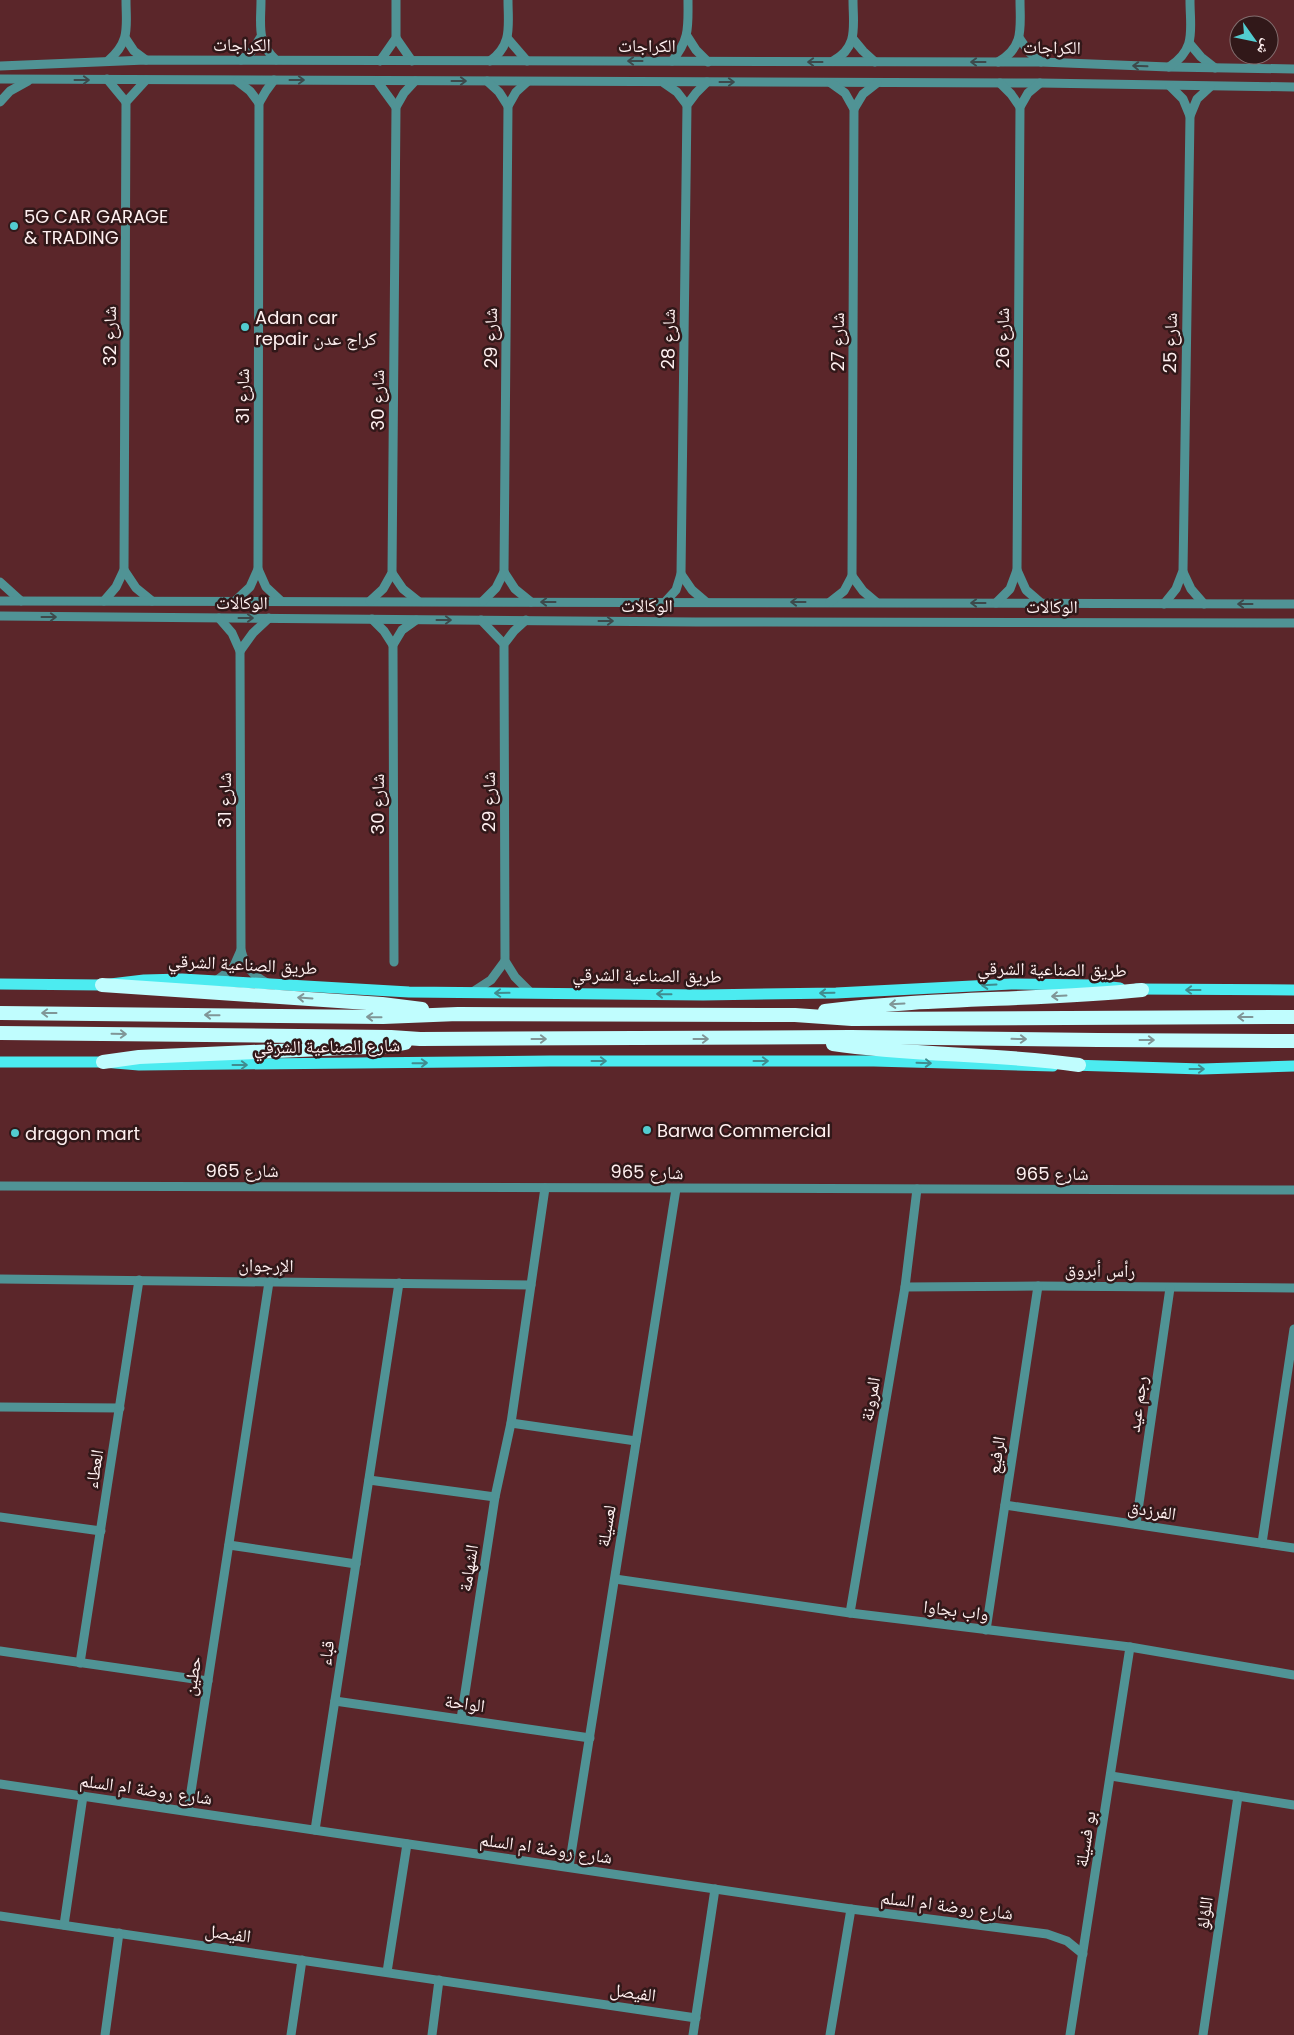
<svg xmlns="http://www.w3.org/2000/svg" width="1294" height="2035" font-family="Poppins,'Noto Naskh Arabic',sans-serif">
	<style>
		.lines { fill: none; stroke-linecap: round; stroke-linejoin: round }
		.minor { stroke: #509395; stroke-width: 9 }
		.major { stroke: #4cebf0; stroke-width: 11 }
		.highway { stroke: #c0fdfe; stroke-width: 14 }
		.oneway { stroke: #3d494b }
		.oneway2 { stroke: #408c8f }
		.oneway3 { stroke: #809697 }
		.poi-dot { fill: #52ccd0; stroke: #311819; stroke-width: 2 }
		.labels { text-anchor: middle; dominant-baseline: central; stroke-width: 5; stroke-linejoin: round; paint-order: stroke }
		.street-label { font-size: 18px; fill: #fff0f0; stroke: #311819 }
		.poi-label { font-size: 18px; fill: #fff0f0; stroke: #311819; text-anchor: start }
	</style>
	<rect width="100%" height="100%" fill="#5b262a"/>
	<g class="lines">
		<g class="minor">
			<path d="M261,0C261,25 256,42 276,60"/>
			<polyline points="687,36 696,50 708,62"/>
			<polyline points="396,38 412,61"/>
			<polyline points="126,39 134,51 146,60"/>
			<polyline points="508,39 527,61"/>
			<polyline points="853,39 863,51 875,62"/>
			<polyline points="1020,39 1029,52 1041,62"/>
			<polyline points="1190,44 1201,57 1215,68"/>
			<polyline points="241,60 252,51 260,38"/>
			<path d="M108,61C131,41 126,27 126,0"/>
			<polyline points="380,61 396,38 396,0"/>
			<path d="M490,61C513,45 508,25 508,0"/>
			<path d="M672,61C690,39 688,27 688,0"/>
			<path d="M833,61C859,47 853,26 853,0"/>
			<path d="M998,62C1025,47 1020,27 1020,0"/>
			<polyline points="0,66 146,60 1041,62 1169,67 1294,69"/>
			<path d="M1169,67C1197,49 1190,30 1190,0"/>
			<polyline points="0,79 1040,83 1294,87"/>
			<polyline points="107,79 126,102"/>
			<polyline points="237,81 250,91 259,103"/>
			<polyline points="377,81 396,107"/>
			<polyline points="487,81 499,92 508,106"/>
			<polyline points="664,83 677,92 687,105"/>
			<polyline points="1000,83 1011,94 1020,107"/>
			<polyline points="1170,86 1183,99 1190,116"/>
			<polyline points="0,102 10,91 28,81"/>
			<polyline points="854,109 863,94 877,83"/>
			<polyline points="258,569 266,587 281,601"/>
			<polyline points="124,570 136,588 152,601"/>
			<polyline points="1017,570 1026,590 1041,603"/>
			<polyline points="504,572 515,589 531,602"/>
			<polyline points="1183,572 1191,589 1204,604"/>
			<polyline points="392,573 403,589 418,601"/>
			<polyline points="681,574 692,590 706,602"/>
			<polyline points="852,576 863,591 876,602"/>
			<polyline points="0,582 21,601"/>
			<polyline points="0,601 1294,604"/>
			<polyline points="104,601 116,587 124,570 126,102 146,80"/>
			<polyline points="235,601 250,587 258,569 259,103 266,91 274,80"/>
			<polyline points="370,601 383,589 392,573 396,107 404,93 415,81"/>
			<polyline points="483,601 496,588 504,572 508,106 516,92 527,82"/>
			<polyline points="665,602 676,590 681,574 687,105 696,93 707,82"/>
			<polyline points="830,602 844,591 852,576 854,109 845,93 831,83"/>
			<polyline points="996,603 1010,589 1017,570 1020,107 1028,93 1040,83"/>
			<polyline points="1164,604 1176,589 1183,571 1190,116 1197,99 1210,87"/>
			<polyline points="0,616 696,622 1294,623"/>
			<path d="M219,618L232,633L240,651L241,950C245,966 252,975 267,983"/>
			<polyline points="372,619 384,631 393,645"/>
			<polyline points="481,620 504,644"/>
			<polyline points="526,620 514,631 504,644 505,961 515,977 530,992"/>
			<polyline points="240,651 253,633 269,618"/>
			<polyline points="394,962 393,645 402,630 416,620"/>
			<polyline points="217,980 233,968 241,950"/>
			<polyline points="471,993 491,980 505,961"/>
			<polyline points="0,1186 1294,1190"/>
			<polyline points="0,1279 531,1285"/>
			<polyline points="905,1287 1038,1286 1294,1288"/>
			<polyline points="0,1407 120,1408"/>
			<polyline points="511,1423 636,1441"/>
			<polyline points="369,1480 495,1497"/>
			<polyline points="1005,1505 1294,1548"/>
			<polyline points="0,1517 101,1531"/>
			<polyline points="1136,1524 1170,1288"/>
			<polyline points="1262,1543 1294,1329"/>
			<polyline points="229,1545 356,1564"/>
			<polyline points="615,1579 850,1613 1130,1647 1294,1675"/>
			<polyline points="850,1613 905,1287 917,1189"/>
			<polyline points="986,1630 1038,1286"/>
			<polyline points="0,1651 208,1681"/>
			<polyline points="80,1663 139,1280"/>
			<polyline points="335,1701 590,1738"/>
			<polyline points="461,1719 495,1497 511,1423 545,1188"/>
			<polyline points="1111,1776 1294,1805"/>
			<polyline points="0,1784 851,1909 1047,1934 1067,1941 1083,1954"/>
			<polyline points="188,1811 269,1282"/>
			<polyline points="315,1830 399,1283"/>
			<polyline points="569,1867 676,1189"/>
			<polyline points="0,1916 696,2018"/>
			<polyline points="64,1925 83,1796"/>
			<polyline points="387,1972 407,1844"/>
			<polyline points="105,2035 119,1933"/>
			<polyline points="291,2035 302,1960"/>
			<polyline points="432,2035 439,1980"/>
			<polyline points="693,2035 715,1889"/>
			<polyline points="830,2035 851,1909"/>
			<polyline points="1070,2035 1130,1647"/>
			<polyline points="1203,2035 1238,1796"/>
		</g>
		<g class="major">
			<polyline points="0,984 102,985 144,980 182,979 409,992 703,995 836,993 1011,984 1093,985 1120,988"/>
			<polyline points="1136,989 1294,990"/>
			<polyline points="0,1062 103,1062 139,1065 550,1061 874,1061 1053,1066"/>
			<polyline points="1071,1065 1202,1069 1294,1066"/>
		</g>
		<g class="highway">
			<polyline points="102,985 382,1004 422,1009"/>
			<path d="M825,1011C930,997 1037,1001 1142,990"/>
			<polyline points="0,1013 383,1017 458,1014 795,1015 852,1019 1294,1017"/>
			<polyline points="0,1033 391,1037 420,1039 851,1037 1098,1040 1294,1041"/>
			<path d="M833,1044C914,1056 997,1053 1079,1065"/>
			<polyline points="103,1062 139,1057 390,1046 405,1043"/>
		</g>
	</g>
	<defs><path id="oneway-shaft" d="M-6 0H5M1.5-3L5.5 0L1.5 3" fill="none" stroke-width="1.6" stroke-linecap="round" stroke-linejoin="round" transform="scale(1.25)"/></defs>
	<g class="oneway">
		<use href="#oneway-shaft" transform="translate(635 61) rotate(-180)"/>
		<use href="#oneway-shaft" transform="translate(815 62) rotate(180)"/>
		<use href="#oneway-shaft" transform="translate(978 62) rotate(-180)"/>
		<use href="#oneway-shaft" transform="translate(1140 66) rotate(-178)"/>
		<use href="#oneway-shaft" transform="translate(82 80)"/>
		<use href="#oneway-shaft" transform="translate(297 80)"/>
		<use href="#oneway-shaft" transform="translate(459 81)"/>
		<use href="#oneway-shaft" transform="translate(727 82)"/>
		<use href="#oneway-shaft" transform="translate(548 602) rotate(-180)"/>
		<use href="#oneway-shaft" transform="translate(798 602) rotate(-180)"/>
		<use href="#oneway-shaft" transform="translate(978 603) rotate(-180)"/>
		<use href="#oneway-shaft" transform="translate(1245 604) rotate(-180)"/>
		<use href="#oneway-shaft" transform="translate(49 617)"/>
		<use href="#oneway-shaft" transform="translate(246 618)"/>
		<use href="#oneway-shaft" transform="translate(444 620)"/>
		<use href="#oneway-shaft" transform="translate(606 621)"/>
	</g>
	<g class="oneway2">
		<use href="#oneway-shaft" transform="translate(989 985) rotate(177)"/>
		<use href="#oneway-shaft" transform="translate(1193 990) rotate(-180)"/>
		<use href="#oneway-shaft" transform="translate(502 993) rotate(179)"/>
		<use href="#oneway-shaft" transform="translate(827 993) rotate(179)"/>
		<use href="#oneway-shaft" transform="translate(664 994) rotate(-179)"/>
		<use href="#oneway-shaft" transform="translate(599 1061)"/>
		<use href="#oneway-shaft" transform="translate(761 1061)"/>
		<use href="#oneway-shaft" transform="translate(420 1063) rotate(-1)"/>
		<use href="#oneway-shaft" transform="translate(924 1063) rotate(2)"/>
		<use href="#oneway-shaft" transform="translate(240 1065)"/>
		<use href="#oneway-shaft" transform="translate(1197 1069)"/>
	</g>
	<g class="oneway3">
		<use href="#oneway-shaft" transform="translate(1059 996) rotate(177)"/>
		<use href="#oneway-shaft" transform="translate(305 998) rotate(-176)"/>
		<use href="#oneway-shaft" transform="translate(897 1004) rotate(177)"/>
		<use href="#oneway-shaft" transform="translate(49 1013) rotate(-180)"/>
		<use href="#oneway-shaft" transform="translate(212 1015) rotate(-179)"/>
		<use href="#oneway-shaft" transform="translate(374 1017) rotate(-179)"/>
		<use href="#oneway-shaft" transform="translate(1245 1017) rotate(180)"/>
		<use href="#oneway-shaft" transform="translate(119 1034) rotate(1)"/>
		<use href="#oneway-shaft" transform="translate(539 1039)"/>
		<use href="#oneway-shaft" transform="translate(701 1039)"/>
		<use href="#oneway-shaft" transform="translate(1019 1039) rotate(1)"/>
		<use href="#oneway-shaft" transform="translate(1147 1040)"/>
	</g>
	<g class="poi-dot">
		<circle cx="14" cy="226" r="5"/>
		<circle cx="245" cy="327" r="5"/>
		<circle cx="647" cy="1130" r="5"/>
		<circle cx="15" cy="1133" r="5"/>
	</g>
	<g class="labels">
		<g class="street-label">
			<text x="242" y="44">الكراجات</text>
			<text x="647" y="45">الكراجات</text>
			<text transform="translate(1052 47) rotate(1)">الكراجات</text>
			<text transform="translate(109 336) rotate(-90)">شارع 32</text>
			<text transform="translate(490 338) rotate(-90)">شارع 29</text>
			<text transform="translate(1002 338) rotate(-90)">شارع 26</text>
			<text transform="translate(668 339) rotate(-89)">شارع 28</text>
			<text transform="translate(837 342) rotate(-90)">شارع 27</text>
			<text transform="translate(1170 343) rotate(-89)">شارع 25</text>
			<text transform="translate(242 396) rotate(-90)">شارع 31</text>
			<text transform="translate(377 400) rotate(-90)">شارع 30</text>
			<text x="242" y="602">الوكالات</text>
			<text x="647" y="605">الوكالات</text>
			<text x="1052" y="606">الوكالات</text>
			<text transform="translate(224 800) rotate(-90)">شارع 31</text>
			<text transform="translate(488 802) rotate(-90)">شارع 29</text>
			<text transform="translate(377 804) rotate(-90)">شارع 30</text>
			<text transform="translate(243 964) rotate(3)">طريق الصناعية الشرقي</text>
			<text transform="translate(1052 969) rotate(1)">طريق الصناعية الشرقي</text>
			<text transform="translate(647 975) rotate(1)">طريق الصناعية الشرقي</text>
			<text transform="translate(327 1046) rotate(-1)">شارع الصناعية الشرقي</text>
			<text x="242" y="1170">شارع 965</text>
			<text transform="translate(647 1172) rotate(1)">شارع 965</text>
			<text x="1052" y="1173">شارع 965</text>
			<text transform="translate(266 1265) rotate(1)">الإرجوان</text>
			<text transform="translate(1100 1270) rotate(1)">رأس أبروق</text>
			<text transform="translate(870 1399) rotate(-80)">المرونة</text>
			<text transform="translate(1137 1404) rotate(-82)">رجم عيد</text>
			<text transform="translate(996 1455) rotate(-81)">الرفيع</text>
			<text transform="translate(94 1469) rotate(-81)">العطاء</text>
			<text transform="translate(1152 1510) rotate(9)">الفرزدق</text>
			<text transform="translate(606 1526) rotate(-81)">لعسيلة</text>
			<text transform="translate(468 1568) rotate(-81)">الشهامة</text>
			<text transform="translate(956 1610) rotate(7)">واب بجاوا</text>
			<text transform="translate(326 1653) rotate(-82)">قباء</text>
			<text transform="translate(192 1676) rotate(-81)">حطين</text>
			<text transform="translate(465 1703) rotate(8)">الواحة</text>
			<text transform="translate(146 1789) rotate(8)">شارع روضة ام السلم</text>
			<text transform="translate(1085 1839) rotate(-81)">بو فسيلة</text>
			<text transform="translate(546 1848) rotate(8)">شارع روضة ام السلم</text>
			<text transform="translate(947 1905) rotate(7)">شارع روضة ام السلم</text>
			<text transform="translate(1204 1913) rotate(-82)">اللؤلؤ</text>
			<text transform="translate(228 1933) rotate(8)">الفيصل</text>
			<text transform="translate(633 1992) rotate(8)">الفيصل</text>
		</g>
		<g class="poi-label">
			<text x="24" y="216">5G CAR GARAGE<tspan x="24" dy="21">&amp; TRADING</tspan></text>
			<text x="255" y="317">Adan car<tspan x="255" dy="21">repair كراج عدن</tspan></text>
			<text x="657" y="1130">Barwa Commercial</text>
			<text x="25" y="1133">dragon mart</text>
		</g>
	</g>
	<g transform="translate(1254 40) rotate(123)"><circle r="24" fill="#311819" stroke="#836e6f"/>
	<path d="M0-4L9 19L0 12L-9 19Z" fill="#52ccd0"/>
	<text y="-8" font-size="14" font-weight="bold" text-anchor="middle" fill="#fff0f0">ش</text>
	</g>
</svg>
